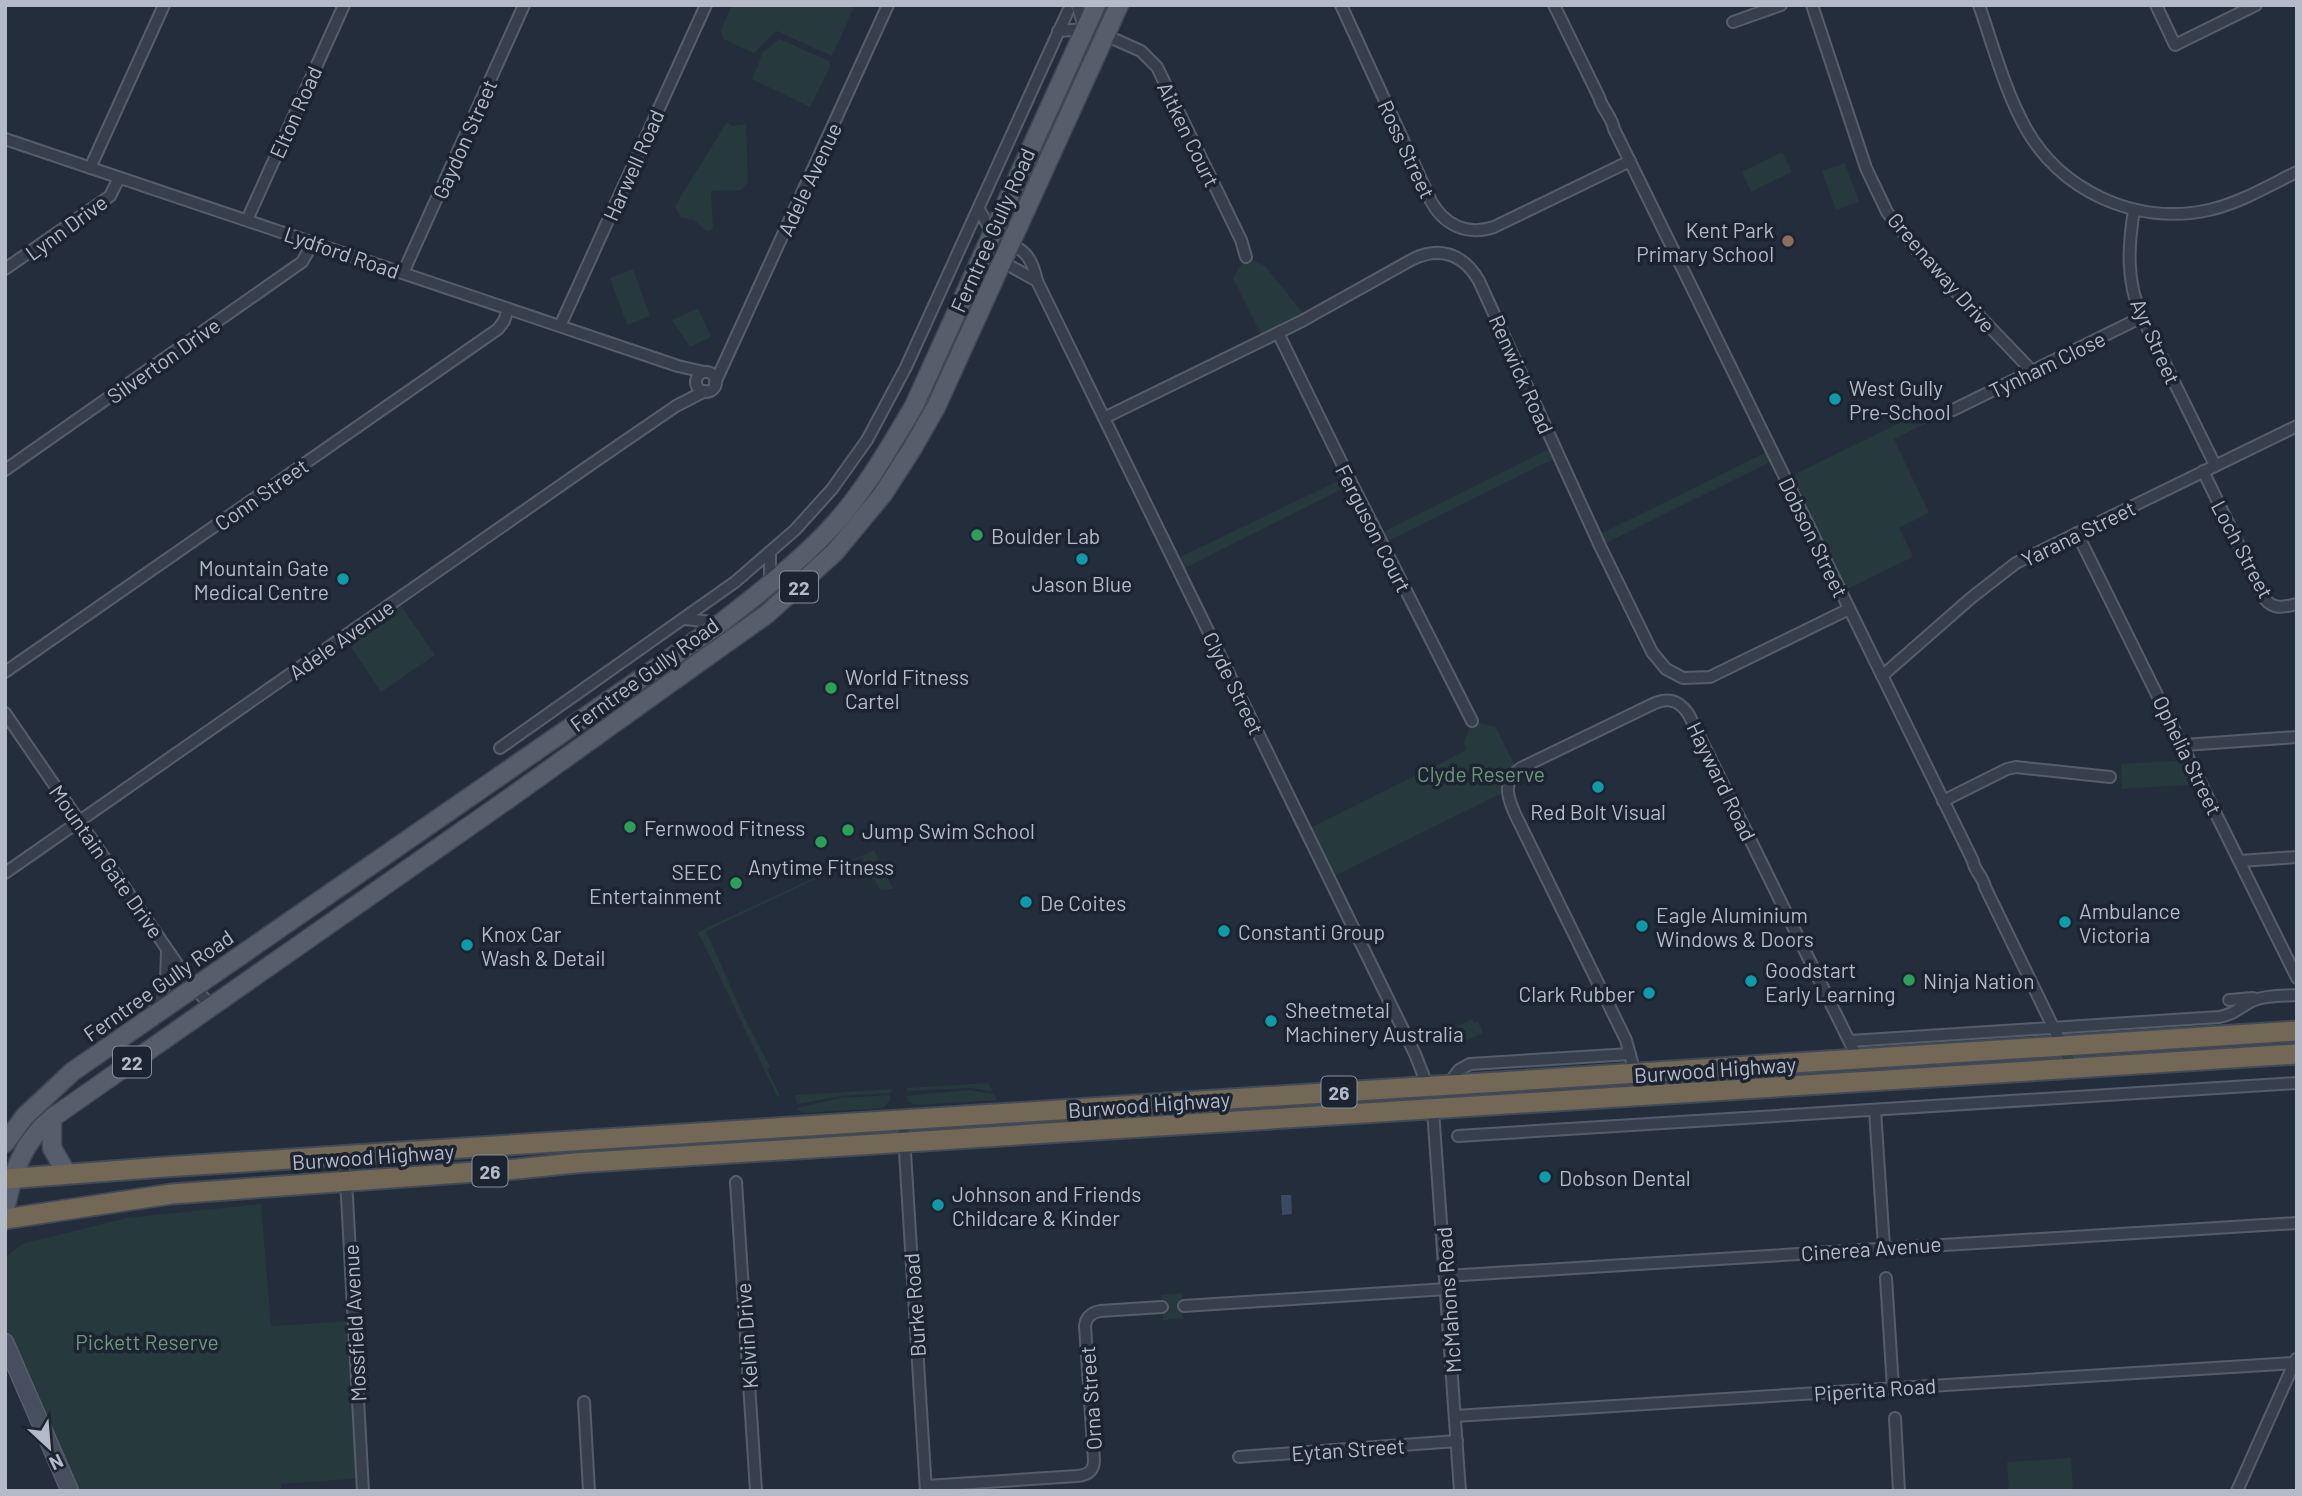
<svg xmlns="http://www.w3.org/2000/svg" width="2302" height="1496" font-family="Barlow,sans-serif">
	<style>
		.green { fill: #26393d }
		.water { fill: #3a4964 }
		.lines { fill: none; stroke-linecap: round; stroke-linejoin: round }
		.street-casing { stroke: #565d6a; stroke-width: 14 }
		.secondary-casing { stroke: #565d6a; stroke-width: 19 }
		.primary-casing { stroke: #414855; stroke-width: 21 }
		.highway-casing { stroke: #434a57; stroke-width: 23 }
		.street { stroke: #383f4c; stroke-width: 10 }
		.secondary { stroke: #464e5f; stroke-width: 16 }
		.primary { stroke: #565e6c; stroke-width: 18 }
		.highway { stroke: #726855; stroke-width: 19 }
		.education-dot { fill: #8d6e63; stroke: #1d2431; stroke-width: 2.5 }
		.culture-dot { fill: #0f9aa8; stroke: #1d2431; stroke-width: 2.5 }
		.leisure-dot { fill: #2e9e5b; stroke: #1d2431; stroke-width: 2.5 }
		.labels { text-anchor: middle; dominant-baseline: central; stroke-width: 7; stroke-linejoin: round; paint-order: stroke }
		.shield { fill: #1d2431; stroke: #878d9a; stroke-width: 2 }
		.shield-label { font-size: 19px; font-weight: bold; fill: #b4bac7 }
		.street-label { font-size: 21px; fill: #b4bac7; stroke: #1d2431 }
		.poi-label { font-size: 21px; fill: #b4bac7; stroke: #1d2431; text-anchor: start }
		.park-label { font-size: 21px; fill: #6c9778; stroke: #1d2431 }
	</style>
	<rect width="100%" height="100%" fill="#242d3c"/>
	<g class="green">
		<polygon points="732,5 855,5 832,56 776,31 754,53 723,39 721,30"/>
		<polygon points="779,39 829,61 830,67 810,107 752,79 763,52"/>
		<polygon points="727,122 732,126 746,124 748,182 741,190 711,191 713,229 707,231 693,220 680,217 675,206"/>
		<polygon points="1782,152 1792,172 1751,192 1742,172"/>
		<polygon points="1845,163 1859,202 1836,210 1822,171"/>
		<polygon points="1246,257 1265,266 1307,318 1264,341 1233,278"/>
		<polygon points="633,269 650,316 627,325 610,278"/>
		<polygon points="698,308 711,337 690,347 672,320"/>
		<polygon points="1932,407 1953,410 1894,439 1929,513 1899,528 1913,557 1841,592 1785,479"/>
		<polygon points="1555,446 1559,456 1382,544 1377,535"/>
		<polygon points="1771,450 1776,459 1600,546 1596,536"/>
		<polygon points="1348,476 1352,484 1179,571 1174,560"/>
		<polygon points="397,600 435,655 381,692 350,645 356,629"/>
		<polygon points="1472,721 1496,727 1517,771 1506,791 1330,878 1306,830 1467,750 1464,743"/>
		<polygon points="2191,760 2203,784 2122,789 2121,764"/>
		<polygon points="874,850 893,889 880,890 862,857 706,931 745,1019 770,1067 767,1069 780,1096 777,1096 698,932"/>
		<polygon points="1472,1019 1474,1023 1478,1022 1483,1033 1461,1043 1444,1041 1441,1034"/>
		<polygon points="988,1083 993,1092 971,1088 907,1091 907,1088"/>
		<polygon points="893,1089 890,1093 842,1096 797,1104 795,1095"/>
		<polygon points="969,1090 994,1094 997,1100 916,1105 909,1102 906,1096"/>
		<polygon points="890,1095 890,1100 883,1108 802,1113 797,1108 840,1098"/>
		<polygon points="261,1204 271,1326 353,1321 363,1478 281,1484 281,1491 77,1491 5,1325 5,1258 22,1244 127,1218"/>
		<polygon points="1182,1293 1183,1318 1163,1320 1161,1295"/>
		<polygon points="2071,1458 2073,1491 2009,1491 2007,1462"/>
	</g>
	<polygon class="water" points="1281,1195 1291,1195 1292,1214 1282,1215"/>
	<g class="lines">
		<g class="street-casing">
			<g id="street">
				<path d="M1341,5L1431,201C1444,225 1467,236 1494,227L1630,161"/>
				<path d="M1554,5L1599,97C1602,109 1612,117 1614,129L1950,814L1973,861C1974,871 1983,876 1985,887L2073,1068"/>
				<polyline points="1812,5 1866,168 1887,212 1919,253 2032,371"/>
				<path d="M1979,5C1993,45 2004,88 2024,125C2059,191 2136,226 2209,210C2240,203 2268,186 2297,172"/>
				<polyline points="2156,5 2175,45 2256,5"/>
				<polyline points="1733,22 1781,5"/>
				<polyline points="1058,31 1085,29 1077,5"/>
				<polyline points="1105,35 1141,51 1157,67 1241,240 1246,257"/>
				<polyline points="5,139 678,366 704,372"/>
				<polyline points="90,168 164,5"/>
				<polyline points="979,209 992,233"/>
				<path d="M2134,210C2128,247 2126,282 2142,317L2215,465"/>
				<polyline points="247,220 344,5"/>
				<path d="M987,244C1018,244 1030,248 1037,281L1415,1054L1428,1087"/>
				<polyline points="987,244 1003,262 1037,281"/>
				<polyline points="5,269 110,196 119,178"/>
				<polyline points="403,273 524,5"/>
				<polyline points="560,326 706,5"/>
				<polyline points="1278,333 1352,484 1472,721"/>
				<circle cx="706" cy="382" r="10"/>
				<polyline points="715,383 888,5"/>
				<polyline points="1953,410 2142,317"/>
				<path d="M1104,418L1302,321L1413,259C1440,246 1464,254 1479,281L1600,546L1652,652L1666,669L1683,678L1710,677L1849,609"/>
				<polyline points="5,470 302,262 313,243"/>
				<path d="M2203,471L2265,599C2274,610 2284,607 2297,604"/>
				<polyline points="2077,533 2297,978"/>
				<polyline points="770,554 770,584"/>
				<polyline points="685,619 720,623"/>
				<polyline points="5,672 498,329 504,321 508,309"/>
				<polyline points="1882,676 1971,598 2016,563 2297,426"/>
				<polyline points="5,713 193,987 212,1006"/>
				<polyline points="2184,745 2297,737"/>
				<polyline points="500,748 735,582 795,530 832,489 867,440 906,367 1068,11"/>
				<polyline points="1943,801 2007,769 2016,767 2110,777"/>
				<polyline points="2240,861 2297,857"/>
				<polyline points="5,873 590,465 676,406 705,391"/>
				<polyline points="2229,1000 2253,998"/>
				<polyline points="153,1013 166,982 167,951"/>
				<path d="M1850,1041L2219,1017C2233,1015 2239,1008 2250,1002C2264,995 2282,996 2297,995"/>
				<path d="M1635,1073L1626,1040L1515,814C1507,796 1502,781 1521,768L1655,703C1670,697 1680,701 1689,715L1858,1059"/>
				<polyline points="1447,1086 1459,1070 1470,1064 1630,1054"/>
				<polyline points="1433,1110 1460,1491"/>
				<polyline points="1875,1110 1884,1247"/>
				<polyline points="903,1120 926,1491"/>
				<polyline points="1458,1136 2297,1083"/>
				<polyline points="342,1156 347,1197 363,1491"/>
				<polyline points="736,1182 756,1491"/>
				<polyline points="1446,1276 2297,1223"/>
				<polyline points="1886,1278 1893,1388"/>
				<polyline points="1184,1306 1447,1289"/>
				<polyline points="584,1402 589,1491"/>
				<polyline points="1455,1416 2294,1363"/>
				<polyline points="1895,1418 1899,1491"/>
				<polyline points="1239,1457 1457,1441"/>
				<path d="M926,1486L1077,1476C1088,1475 1094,1471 1094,1460L1085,1326C1086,1317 1091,1313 1100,1311L1162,1307"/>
				<polyline points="2237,1491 2296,1359"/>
			</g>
		</g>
		<g class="secondary-casing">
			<polyline id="secondary" points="5,1342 70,1491"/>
		</g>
		<g class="primary-casing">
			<g id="primary">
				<polyline points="52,1118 52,1148 67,1174"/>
				<path d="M5,1143L25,1116L72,1072L721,623C757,595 794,566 826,533C862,496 888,450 914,406L1096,5"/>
				<path d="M5,1209C13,1173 22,1142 52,1118L511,797L687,671L767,614L835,552L883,494L912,449L936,407L1119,5"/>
			</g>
		</g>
		<g class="highway-casing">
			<g id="highway">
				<polyline points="5,1179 164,1167 2297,1031"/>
				<polyline points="5,1219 171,1194 517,1169 575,1163 2297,1054"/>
			</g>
		</g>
		<use href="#street" class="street"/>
		<use href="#secondary" class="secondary"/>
		<use href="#primary" class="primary"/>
		<use href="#highway" class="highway"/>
	</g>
	<circle class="education-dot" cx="1788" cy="241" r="7"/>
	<g class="culture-dot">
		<circle cx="1835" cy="399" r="7"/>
		<circle cx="1082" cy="559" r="7"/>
		<circle cx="343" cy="579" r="7"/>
		<circle cx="1598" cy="787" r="7"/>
		<circle cx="1026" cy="902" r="7"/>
		<circle cx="2065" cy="922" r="7"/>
		<circle cx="1642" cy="926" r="7"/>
		<circle cx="1224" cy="931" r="7"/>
		<circle cx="467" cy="945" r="7"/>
		<circle cx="1751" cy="981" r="7"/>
		<circle cx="1649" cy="993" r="7"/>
		<circle cx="1271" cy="1021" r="7"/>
		<circle cx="1545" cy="1177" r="7"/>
		<circle cx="938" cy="1205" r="7"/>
	</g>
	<g class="leisure-dot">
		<circle cx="977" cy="535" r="7"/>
		<circle cx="831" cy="688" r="7"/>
		<circle cx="630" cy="827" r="7"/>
		<circle cx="848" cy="830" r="7"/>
		<circle cx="821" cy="842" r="7"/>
		<circle cx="736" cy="883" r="7"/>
		<circle cx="1909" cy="980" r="7"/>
	</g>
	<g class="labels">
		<g class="shield">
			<rect x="780" y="571.5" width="38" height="31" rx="5"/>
			<rect x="113" y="1046.5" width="38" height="31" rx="5"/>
			<rect x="1321.5" y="1076.5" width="35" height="31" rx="5"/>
			<rect x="472.5" y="1155.5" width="35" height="31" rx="5"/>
		</g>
		<g class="shield-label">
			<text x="799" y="587">22</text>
			<text x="132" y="1062">22</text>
			<text x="1339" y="1092">26</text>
			<text x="490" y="1171">26</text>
		</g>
		<g class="street-label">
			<text transform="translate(295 112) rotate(-66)">Elton Road</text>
			<text transform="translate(1189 134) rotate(64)">Aitken Court</text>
			<text transform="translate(464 139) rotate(-66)">Gaydon Street</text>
			<text transform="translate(1407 149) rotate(65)">Ross Street</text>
			<text transform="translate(633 165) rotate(-66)">Harwell Road</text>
			<text transform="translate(809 179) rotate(-65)">Adele Avenue</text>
			<text transform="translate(66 227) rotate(-36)">Lynn Drive</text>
			<text transform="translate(992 230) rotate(-66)">Ferntree Gully Road</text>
			<text transform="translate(342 252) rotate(19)">Lydford Road</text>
			<text transform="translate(1942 272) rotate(49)">Greenaway Drive</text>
			<text transform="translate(2156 341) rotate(66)">Ayr Street</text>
			<text transform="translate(163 360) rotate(-35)">Silverton Drive</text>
			<text transform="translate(2047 364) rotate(-26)">Tynham Close</text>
			<text transform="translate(1522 374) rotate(66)">Renwick Road</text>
			<text transform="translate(261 494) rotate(-35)">Conn Street</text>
			<text transform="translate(1374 528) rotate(63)">Ferguson Court</text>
			<text transform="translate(2078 533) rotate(-26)">Yarana Street</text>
			<text transform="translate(1814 537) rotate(64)">Dobson Street</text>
			<text transform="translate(2243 549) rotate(62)">Loch Street</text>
			<text transform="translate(341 639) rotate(-35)">Adele Avenue</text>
			<text transform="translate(644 674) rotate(-36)">Ferntree Gully Road</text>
			<text transform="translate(1234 683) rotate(64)">Clyde Street</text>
			<text transform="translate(2188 755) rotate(64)">Ophelia Street</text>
			<text transform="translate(1722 781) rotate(64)">Hayward Road</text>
			<text transform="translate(107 861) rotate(55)">Mountain Gate Drive</text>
			<text transform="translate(158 985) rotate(-35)">Ferntree Gully Road</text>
			<text transform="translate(1715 1069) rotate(-4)">Burwood Highway</text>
			<text transform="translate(1149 1104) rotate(-4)">Burwood Highway</text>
			<text transform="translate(373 1156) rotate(-4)">Burwood Highway</text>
			<text transform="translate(1871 1248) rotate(-4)">Cinerea Avenue</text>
			<text transform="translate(1448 1300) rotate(-94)">McMahons Road</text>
			<text transform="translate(914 1305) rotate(-94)">Burke Road</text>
			<text transform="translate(354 1323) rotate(-93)">Mossfield Avenue</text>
			<text transform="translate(746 1336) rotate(-94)">Kelvin Drive</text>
			<text transform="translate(1875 1389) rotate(-4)">Piperita Road</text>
			<text transform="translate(1090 1398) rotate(-94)">Orna Street</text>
			<text transform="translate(1348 1449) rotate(-4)">Eytan Street</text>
		</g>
		<g class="poi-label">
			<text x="1774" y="229" text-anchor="end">Kent Park<tspan x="1774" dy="24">Primary School</tspan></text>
			<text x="1849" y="387">West Gully<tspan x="1849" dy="24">Pre-School</tspan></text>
			<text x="991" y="535">Boulder Lab</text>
			<text x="329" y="567" text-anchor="end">Mountain Gate<tspan x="329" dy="24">Medical Centre</tspan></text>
			<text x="1082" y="583" text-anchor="middle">Jason Blue</text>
			<text x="845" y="676">World Fitness<tspan x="845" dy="24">Cartel</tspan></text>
			<text x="1598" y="811" text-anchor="middle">Red Bolt Visual</text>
			<text x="644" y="827">Fernwood Fitness</text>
			<text x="862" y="830">Jump Swim School</text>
			<text x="821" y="866" text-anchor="middle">Anytime Fitness</text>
			<text x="722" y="871" text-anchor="end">SEEC<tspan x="722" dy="24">Entertainment</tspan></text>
			<text x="1040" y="902">De Coites</text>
			<text x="2079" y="910">Ambulance<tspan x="2079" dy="24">Victoria</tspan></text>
			<text x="1656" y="914">Eagle Aluminium<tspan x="1656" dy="24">Windows &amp; Doors</tspan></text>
			<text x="1238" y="931">Constanti Group</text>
			<text x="481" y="933">Knox Car<tspan x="481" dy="24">Wash &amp; Detail</tspan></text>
			<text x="1765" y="969">Goodstart<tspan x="1765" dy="24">Early Learning</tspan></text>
			<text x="1923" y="980">Ninja Nation</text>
			<text x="1635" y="993" text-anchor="end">Clark Rubber</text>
			<text x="1285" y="1009">Sheetmetal<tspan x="1285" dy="24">Machinery Australia</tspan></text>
			<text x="1559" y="1177">Dobson Dental</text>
			<text x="952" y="1193">Johnson and Friends<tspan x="952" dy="24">Childcare &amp; Kinder</tspan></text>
		</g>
		<g class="park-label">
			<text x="1481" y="773">Clyde Reserve</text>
			<text x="147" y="1341">Pickett Reserve</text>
		</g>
	</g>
	<rect width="2302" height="1496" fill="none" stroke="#b4bac7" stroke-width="14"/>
	<g transform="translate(49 1447) rotate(154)" stroke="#1d2431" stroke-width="5" paint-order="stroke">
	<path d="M0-5L12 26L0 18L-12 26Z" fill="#b4bac7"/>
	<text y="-10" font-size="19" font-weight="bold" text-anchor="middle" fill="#b4bac7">N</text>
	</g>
</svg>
